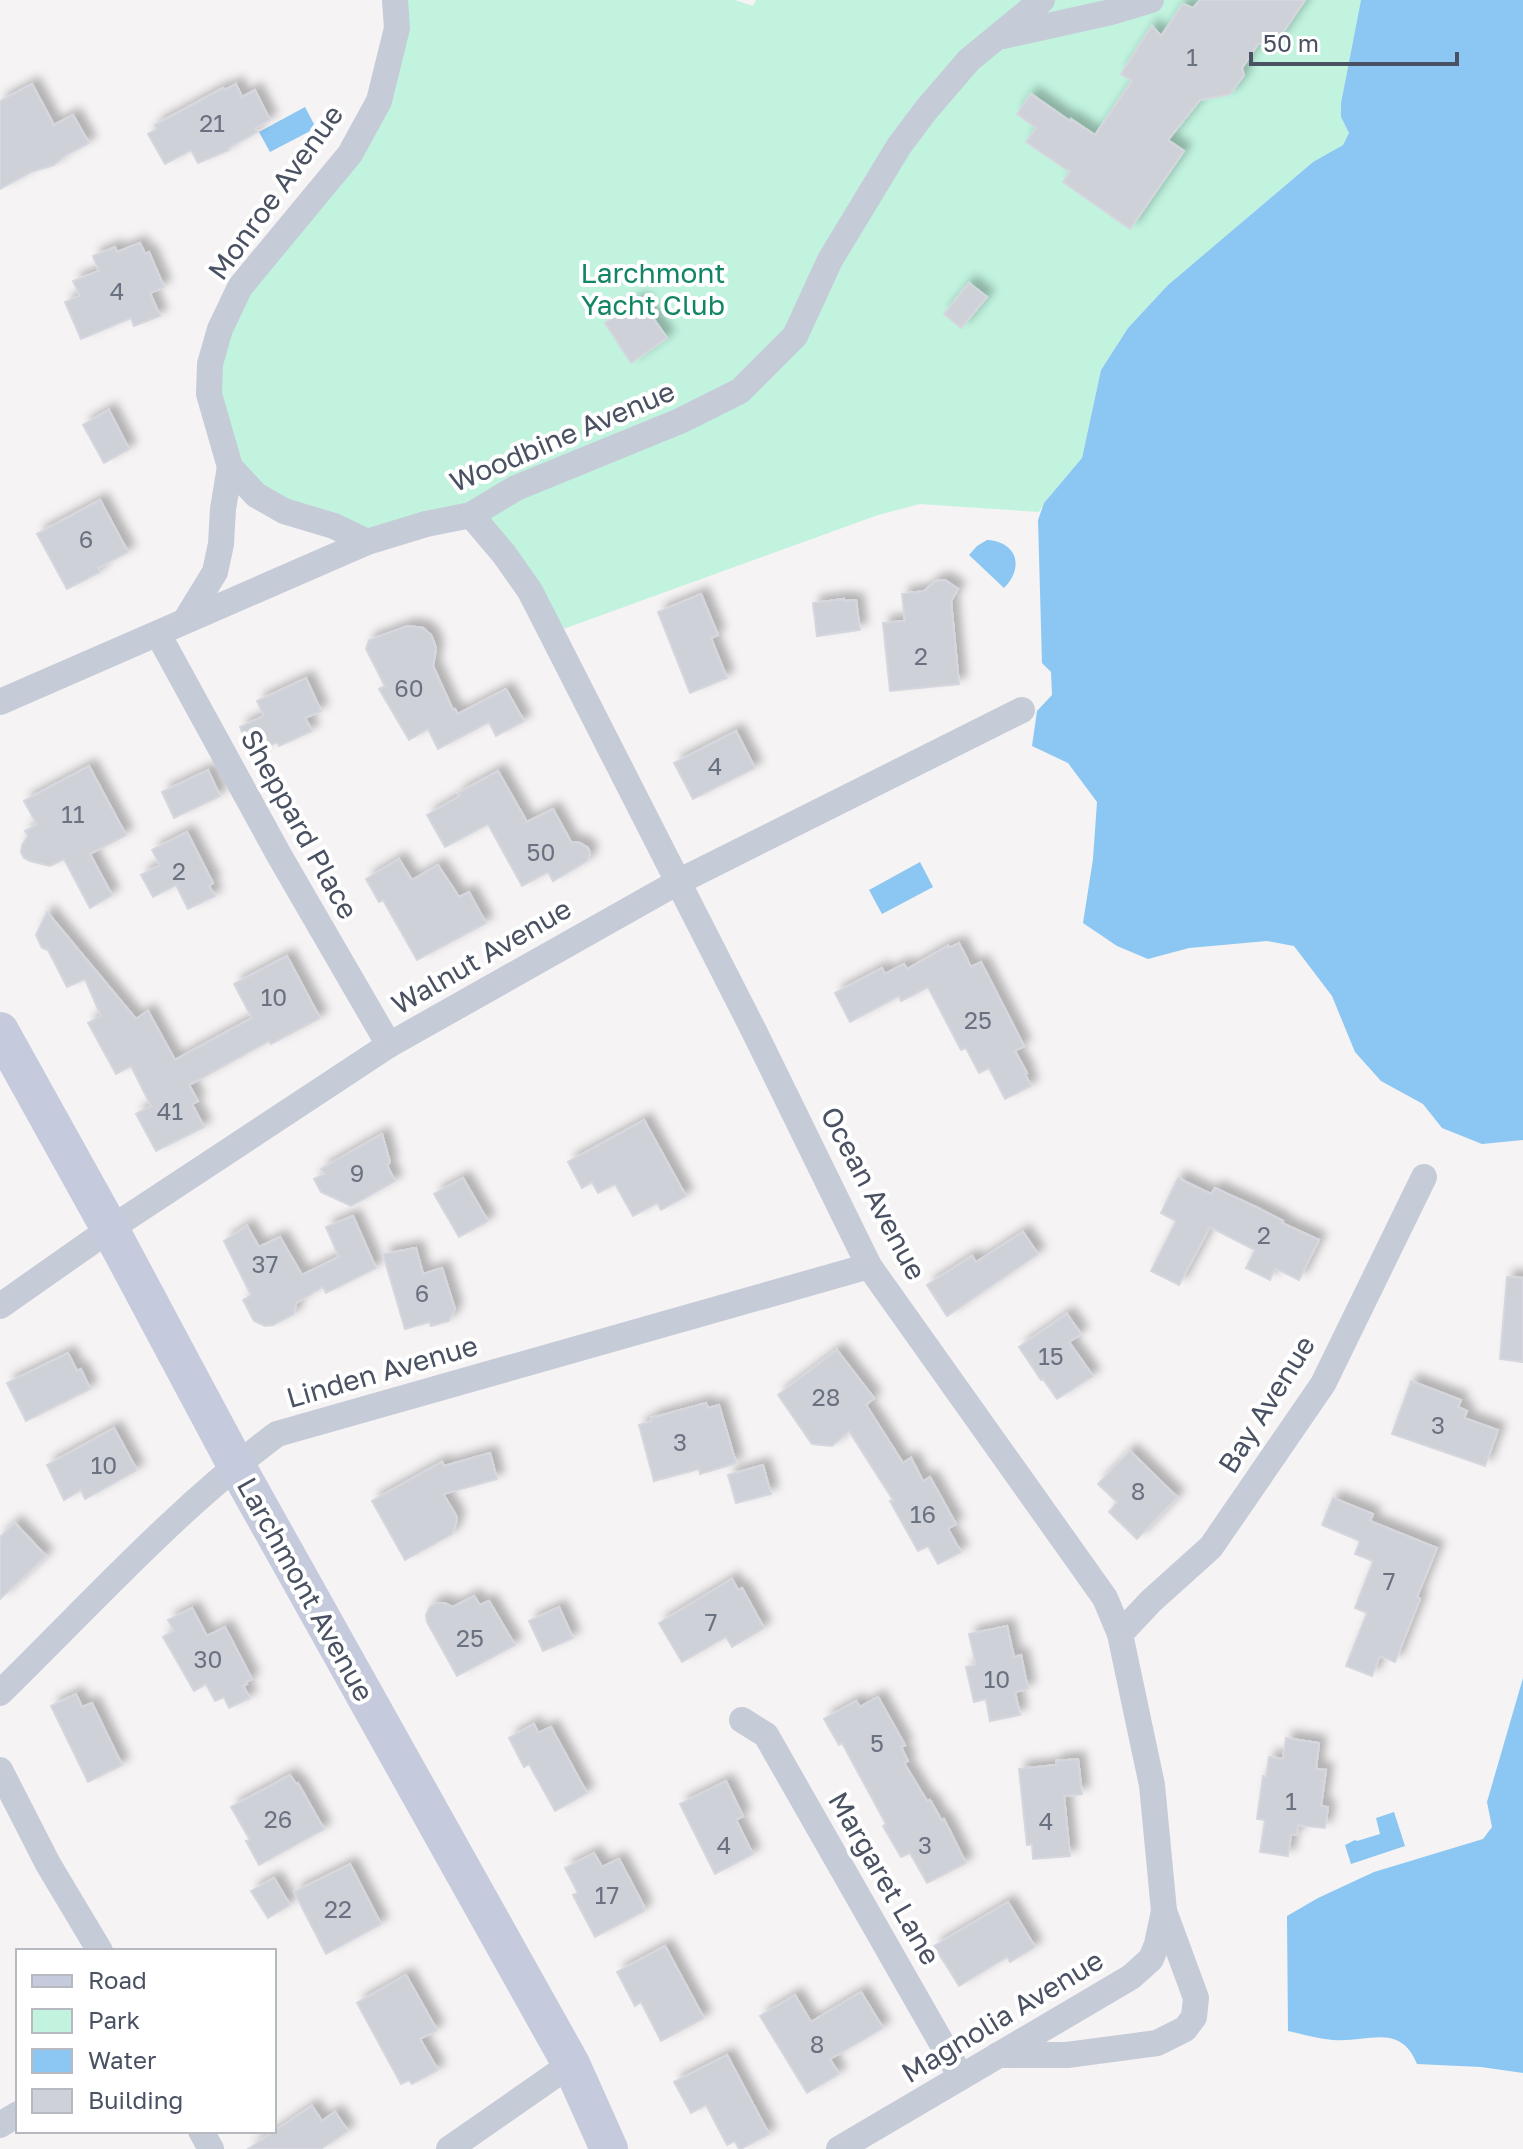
<svg xmlns="http://www.w3.org/2000/svg" width="1523" height="2149" font-family="'Golos Text',sans-serif">
	<style>
		.green { fill: #c1f3df }
		.water { fill: #8bc7f2 }
		.building { fill: #cfd1d8; stroke: #d6d7de; stroke-width: 2; filter: url(#shadow) }
		.lines { fill: none; stroke-linecap: round; stroke-linejoin: round }
		.street { stroke: #c6cbd8; stroke-width: 26 }
		.secondary { stroke: #c5cbdc; stroke-width: 38 }
		.labels { text-anchor: middle; dominant-baseline: central; stroke-width: 8; stroke-linejoin: round; paint-order: stroke }
		.number-label { font-size: 24px; fill: #6a7180 }
		.street-label { font-size: 28px; fill: #495162; stroke: #fff }
		.park-label { font-size: 28px; fill: #128564; stroke: #fff }
	</style>
	<defs>
		<filter id="shadow"><feDropShadow dx="7" dy="-7" stdDeviation="4" flood-color="#0004"/></filter>
	</defs>
	<rect width="100%" height="100%" fill="#f5f3f3"/>
	<polygon class="green" points="399,0 735,0 753,6 756,0 1361,0 1341,103 1341,117 1349,133 1343,145 1313,162 1168,285 1128,328 1101,370 1082,458 1044,503 1039,512 920,504 878,515 555,632 472,512 367,537 287,509 235,467 214,368 245,288 344,168"/>
	<g class="water">
		<polygon points="1361,0 1523,0 1523,1140 1482,1144 1442,1128 1423,1104 1381,1081 1355,1052 1332,996 1294,946 1267,941 1189,948 1148,959 1117,946 1083,923 1093,859 1097,802 1068,763 1032,746 1037,711 1052,695 1051,672 1042,663 1038,520 1044,503 1082,458 1101,370 1128,328 1168,285 1313,162 1343,145 1349,133 1341,117 1341,103"/>
		<polygon points="305,107 316,128 270,152 259,132"/>
		<path d="M987,540C1018,542 1024,568 1004,588L969,555L977,546Z"/>
		<polygon points="920,862 933,887 882,914 869,890"/>
		<path d="M1523,1678V2073L1481,2067L1417,2064C1400,2022 1367,2043 1333,2040C1318,2039 1303,2034 1288,2031L1287,1916L1318,1898L1374,1872L1483,1839L1492,1827L1487,1802Z"/>
		<polygon points="1394,1812 1405,1846 1351,1864 1345,1845 1355,1840 1357,1841 1380,1834 1376,1818"/>
	</g>
	<g class="building">
		<polygon points="1200,0 1305,0 1277,41 1258,44 1242,68 1244,75 1230,94 1200,100 1168,140 1184,151 1130,229 1063,182 1070,172 1026,142 1036,128 1017,114 1031,94 1070,121 1071,119 1095,135 1132,81 1121,74 1152,26 1161,36 1183,4 1193,8"/>
		<polygon points="32,84 54,125 73,115 89,143 66,155 54,165 31,172 0,189 0,101"/>
		<polygon points="236,84 242,97 255,90 270,120 255,128 257,132 228,148 229,150 198,163 191,150 165,164 148,134 157,129 155,125 223,88 225,90"/>
		<polygon points="140,243 145,254 149,252 164,287 150,293 160,316 134,326 131,318 81,339 65,302 80,296 73,281 99,271 93,256 115,247 117,252"/>
		<polygon points="969,283 987,297 961,328 944,314"/>
		<polygon points="640,299 667,338 631,363 605,323"/>
		<polygon points="109,410 129,449 104,463 83,425"/>
		<polygon points="100,500 128,552 98,568 100,572 67,589 37,534"/>
		<polygon points="945,580 958,589 951,601 959,684 890,691 883,623 905,621 902,594 924,591 936,581"/>
		<polygon points="701,594 718,635 711,638 727,678 690,693 658,612"/>
		<polygon points="844,599 844,601 856,600 860,630 817,636 813,603"/>
		<polygon points="408,626 423,628 431,635 434,642 436,649 433,666 453,710 455,709 458,714 506,689 524,721 496,736 489,722 438,749 428,729 409,740 379,689 385,686 366,649 369,640"/>
		<polygon points="306,678 321,711 305,718 312,731 279,746 277,742 252,754 240,727 264,716 257,701"/>
		<polygon points="736,731 755,768 693,799 674,763"/>
		<polygon points="89,766 126,835 90,854 112,895 90,908 64,859 50,866 30,861 24,858 21,852 22,845 28,836 25,831 37,825 24,801"/>
		<polygon points="208,770 220,796 174,818 162,792"/>
		<polygon points="498,771 527,822 553,809 571,842 580,843 588,848 590,853 587,861 553,881 548,872 522,886 488,824 445,847 427,815 460,796 458,793"/>
		<polygon points="187,832 213,883 209,886 215,896 188,909 176,885 153,897 141,875 160,865 152,850"/>
		<polygon points="399,859 412,880 438,865 459,897 469,892 486,923 417,960 383,900 379,902 366,879"/>
		<polygon points="47,912 136,1019 148,1011 175,1060 252,1018 234,984 287,956 320,1018 271,1044 269,1041 189,1085 198,1101 192,1104 204,1127 156,1151 136,1114 151,1106 131,1066 116,1074 88,1023 101,1016 85,979 67,987 48,950 42,948 36,935"/>
		<polygon points="959,943 971,967 981,962 1024,1046 1015,1051 1027,1073 1025,1074 1031,1086 1005,1099 989,1068 979,1073 966,1048 961,1050 928,987 901,1001 899,996 850,1022 835,993 882,968 885,974 904,964 907,969 948,946 949,948"/>
		<polygon points="644,1120 686,1196 661,1210 657,1203 633,1216 615,1184 598,1193 592,1182 582,1188 568,1162"/>
		<polygon points="382,1134 390,1162 387,1165 395,1181 351,1206 321,1192 314,1179 325,1174 321,1169"/>
		<polygon points="463,1178 488,1221 459,1237 434,1194"/>
		<polygon points="1178,1178 1211,1194 1215,1188 1258,1208 1283,1221 1282,1223 1319,1240 1299,1280 1275,1268 1270,1280 1246,1268 1255,1250 1210,1227 1179,1285 1151,1271 1176,1221 1161,1213"/>
		<polygon points="353,1216 376,1268 326,1293 323,1287 296,1303 294,1314 273,1325 265,1326 254,1321 243,1300 251,1295 224,1241 247,1226 259,1247 280,1237 302,1275 339,1257 326,1227"/>
		<polygon points="1023,1232 1038,1254 947,1316 927,1285 972,1256 976,1262"/>
		<polygon points="416,1248 423,1274 442,1268 455,1309 449,1321 431,1326 429,1322 405,1329 383,1254"/>
		<polygon points="1507,1277 1523,1278 1523,1362 1500,1359"/>
		<polygon points="1067,1314 1081,1334 1069,1342 1093,1376 1057,1399 1043,1379 1041,1380 1019,1347"/>
		<polygon points="837,1350 874,1398 866,1405 903,1463 911,1458 923,1481 930,1477 956,1524 948,1529 961,1552 938,1564 928,1546 918,1551 890,1501 893,1500 849,1431 832,1446 812,1444 778,1395"/>
		<polygon points="68,1353 77,1371 81,1369 90,1389 26,1421 7,1383"/>
		<polygon points="1411,1381 1461,1400 1458,1407 1467,1411 1464,1418 1498,1430 1485,1466 1392,1434"/>
		<polygon points="706,1403 708,1408 719,1405 736,1463 700,1474 699,1469 654,1481 639,1425 652,1421 651,1418"/>
		<polygon points="114,1428 137,1470 85,1499 81,1490 64,1500 47,1465"/>
		<polygon points="1130,1451 1177,1497 1137,1539 1109,1512 1117,1502 1098,1484"/>
		<polygon points="490,1453 497,1479 443,1494 456,1515 457,1520 452,1534 405,1560 372,1501 442,1462 444,1466"/>
		<polygon points="763,1465 771,1494 736,1503 728,1475"/>
		<polygon points="1333,1498 1373,1514 1370,1521 1437,1548 1417,1597 1420,1599 1395,1662 1380,1656 1372,1676 1346,1666 1367,1613 1355,1608 1373,1561 1355,1554 1360,1541 1322,1525"/>
		<polygon points="15,1523 46,1556 0,1599 0,1537"/>
		<polygon points="732,1579 738,1590 742,1588 764,1628 732,1647 726,1637 682,1662 659,1623"/>
		<polygon points="474,1596 480,1605 489,1601 515,1645 457,1676 427,1622 426,1615 430,1607 436,1603 444,1603 453,1607"/>
		<polygon points="559,1607 573,1638 543,1651 529,1621"/>
		<polygon points="192,1608 207,1636 225,1627 252,1679 246,1682 247,1684 243,1686 250,1698 229,1708 224,1697 215,1701 206,1684 194,1691 163,1637 174,1631 168,1620"/>
		<polygon points="1007,1626 1014,1657 1021,1655 1028,1689 1015,1692 1020,1715 990,1721 986,1699 974,1702 966,1667 976,1665 969,1634"/>
		<polygon points="76,1694 82,1707 92,1703 122,1765 88,1782 51,1706"/>
		<polygon points="878,1697 905,1745 901,1747 908,1761 904,1763 927,1801 930,1800 942,1821 944,1819 966,1863 927,1883 910,1853 901,1857 883,1826 886,1824 842,1743 839,1745 824,1719 856,1701 860,1707"/>
		<polygon points="534,1724 538,1733 551,1727 587,1793 555,1811 529,1764 524,1767 509,1738"/>
		<polygon points="1286,1738 1319,1743 1316,1769 1326,1770 1321,1806 1328,1807 1325,1828 1298,1825 1297,1835 1291,1834 1288,1856 1260,1852 1265,1820 1257,1819 1263,1776 1266,1777 1269,1757 1283,1759"/>
		<polygon points="1078,1759 1082,1794 1064,1796 1070,1856 1033,1859 1032,1844 1027,1845 1019,1769 1056,1765 1056,1761"/>
		<polygon points="290,1775 296,1784 298,1783 324,1829 259,1865 246,1841 250,1840 231,1807"/>
		<polygon points="726,1781 743,1816 736,1820 753,1854 715,1874 680,1804"/>
		<polygon points="594,1853 602,1867 619,1859 644,1906 642,1907 644,1911 595,1937 573,1895 578,1893 565,1868"/>
		<polygon points="350,1864 381,1924 326,1954 294,1892"/>
		<polygon points="274,1878 290,1905 268,1918 251,1891"/>
		<polygon points="1008,1902 1035,1947 1010,1962 1007,1957 959,1986 934,1946"/>
		<polygon points="665,1946 704,2018 661,2041 641,2002 635,2006 617,1972"/>
		<polygon points="406,1975 437,2030 420,2039 438,2070 412,2084 409,2080 401,2084 357,2003"/>
		<polygon points="861,1992 883,2028 830,2059 839,2074 807,2093 760,2016 795,1995 811,2022"/>
		<polygon points="727,2055 769,2134 741,2149 739,2149 735,2141 727,2145 706,2105 691,2113 674,2082"/>
		<polygon points="312,2106 322,2121 335,2112 348,2131 321,2149 248,2149"/>
	</g>
	<g class="lines">
		<g class="street">
			<polyline points="1003,36 1111,12 1151,0"/>
			<polyline points="471,515 504,554 530,591 753,1029 869,1266 1105,1598 1120,1634 1139,1724 1152,1785 1164,1911 1196,1998 1194,2017 1185,2029 1157,2043 1067,2055 998,2055"/>
			<polyline points="367,542 334,526 284,511 256,495 230,467 209,394 210,364 220,329 240,287 350,154 379,101 397,28 395,0"/>
			<polyline points="185,621 215,572 221,544 223,509 230,467"/>
			<polyline points="158,634 279,855 389,1045"/>
			<polyline points="0,702 367,542 426,524 471,515 516,488 680,421 740,391 795,336 830,260 899,146 926,110 969,60 1042,0"/>
			<polyline points="0,1306 110,1229 389,1045 678,882 1022,710"/>
			<polyline points="1120,1634 1151,1601 1211,1547 1323,1384 1424,1177"/>
			<path d="M0,1693C90,1605 175,1510 277,1434L869,1266"/>
			<polyline points="742,1720 766,1735 961,2077"/>
			<polyline points="0,1770 48,1864 100,1951"/>
			<polyline points="0,2125 18,2114"/>
			<polyline points="201,2131 211,2149"/>
			<polyline points="449,2149 571,2064"/>
			<polyline points="839,2149 1131,1977 1151,1959 1157,1944 1164,1911"/>
		</g>
		<polyline class="secondary" points="0,1031 110,1229 236,1465 571,2064 609,2149"/>
	</g>
	<g class="labels">
		<g class="number-label">
			<text x="1192" y="56">1</text>
			<text x="212" y="122">21</text>
			<text x="117" y="290">4</text>
			<text x="86" y="538">6</text>
			<text x="921" y="655">2</text>
			<text x="409" y="687">60</text>
			<text x="715" y="765">4</text>
			<text x="73" y="813">11</text>
			<text x="541" y="851">50</text>
			<text x="179" y="870">2</text>
			<text x="274" y="996">10</text>
			<text x="978" y="1019">25</text>
			<text x="170" y="1110">41</text>
			<text x="357" y="1172">9</text>
			<text x="1264" y="1234">2</text>
			<text x="265" y="1263">37</text>
			<text x="422" y="1292">6</text>
			<text x="1051" y="1355">15</text>
			<text x="826" y="1396">28</text>
			<text x="1438" y="1424">3</text>
			<text x="680" y="1441">3</text>
			<text x="104" y="1464">10</text>
			<text x="1138" y="1490">8</text>
			<text x="923" y="1513">16</text>
			<text x="1389" y="1580">7</text>
			<text x="711" y="1621">7</text>
			<text x="470" y="1637">25</text>
			<text x="208" y="1658">30</text>
			<text x="997" y="1678">10</text>
			<text x="877" y="1742">5</text>
			<text x="1291" y="1800">1</text>
			<text x="278" y="1818">26</text>
			<text x="1046" y="1820">4</text>
			<text x="724" y="1844">4</text>
			<text x="925" y="1844">3</text>
			<text x="607" y="1894">17</text>
			<text x="338" y="1908">22</text>
			<text x="817" y="2043">8</text>
		</g>
		<g class="street-label">
			<text transform="translate(275 192) rotate(-54)">Monroe Avenue</text>
			<text transform="translate(562 436) rotate(-23)">Woodbine Avenue</text>
			<text transform="translate(300 824) rotate(61)">Sheppard Place</text>
			<text transform="translate(481 956) rotate(-30)">Walnut Avenue</text>
			<text transform="translate(874 1193) rotate(62)">Ocean Avenue</text>
			<text transform="translate(382 1371) rotate(-16)">Linden Avenue</text>
			<text transform="translate(1266 1404) rotate(-58)">Bay Avenue</text>
			<text transform="translate(306 1589) rotate(61)">Larchmont Avenue</text>
			<text transform="translate(885 1878) rotate(60)">Margaret Lane</text>
			<text transform="translate(1002 2016) rotate(-31)">Magnolia Avenue</text>
		</g>
		<g class="park-label">
			<text x="653" y="272">Larchmont<tspan x="653" dy="32">Yacht Club</tspan></text>
		</g>
	</g>
	<rect x="16" y="1949" width="260" height="184" fill="#ffffff" stroke="#b6b9c0" stroke-width="2"/>
	<rect x="32" y="1975" width="40" height="12" fill="#c5cbdc" stroke="#b6b9c0" stroke-width="2"/>
	<text x="88" y="1989" font-size="24" fill="#495162">Road</text>
	<rect x="32" y="2009" width="40" height="24" fill="#c1f3df" stroke="#b6b9c0" stroke-width="2"/>
	<text x="88" y="2029" font-size="24" fill="#495162">Park</text>
	<rect x="32" y="2049" width="40" height="24" fill="#8bc7f2" stroke="#b6b9c0" stroke-width="2"/>
	<text x="88" y="2069" font-size="24" fill="#495162">Water</text>
	<rect x="32" y="2089" width="40" height="24" fill="#cfd1d8" stroke="#b6b9c0" stroke-width="2"/>
	<text x="88" y="2109" font-size="24" fill="#495162">Building</text>
	<path d="M1251 52v12h206v-12" fill="none" stroke="#495162" stroke-width="4"/>
	<text x="1263" y="52" font-size="24" fill="#495162" stroke="#ffffff" stroke-width="6" paint-order="stroke">50 m</text>
</svg>
